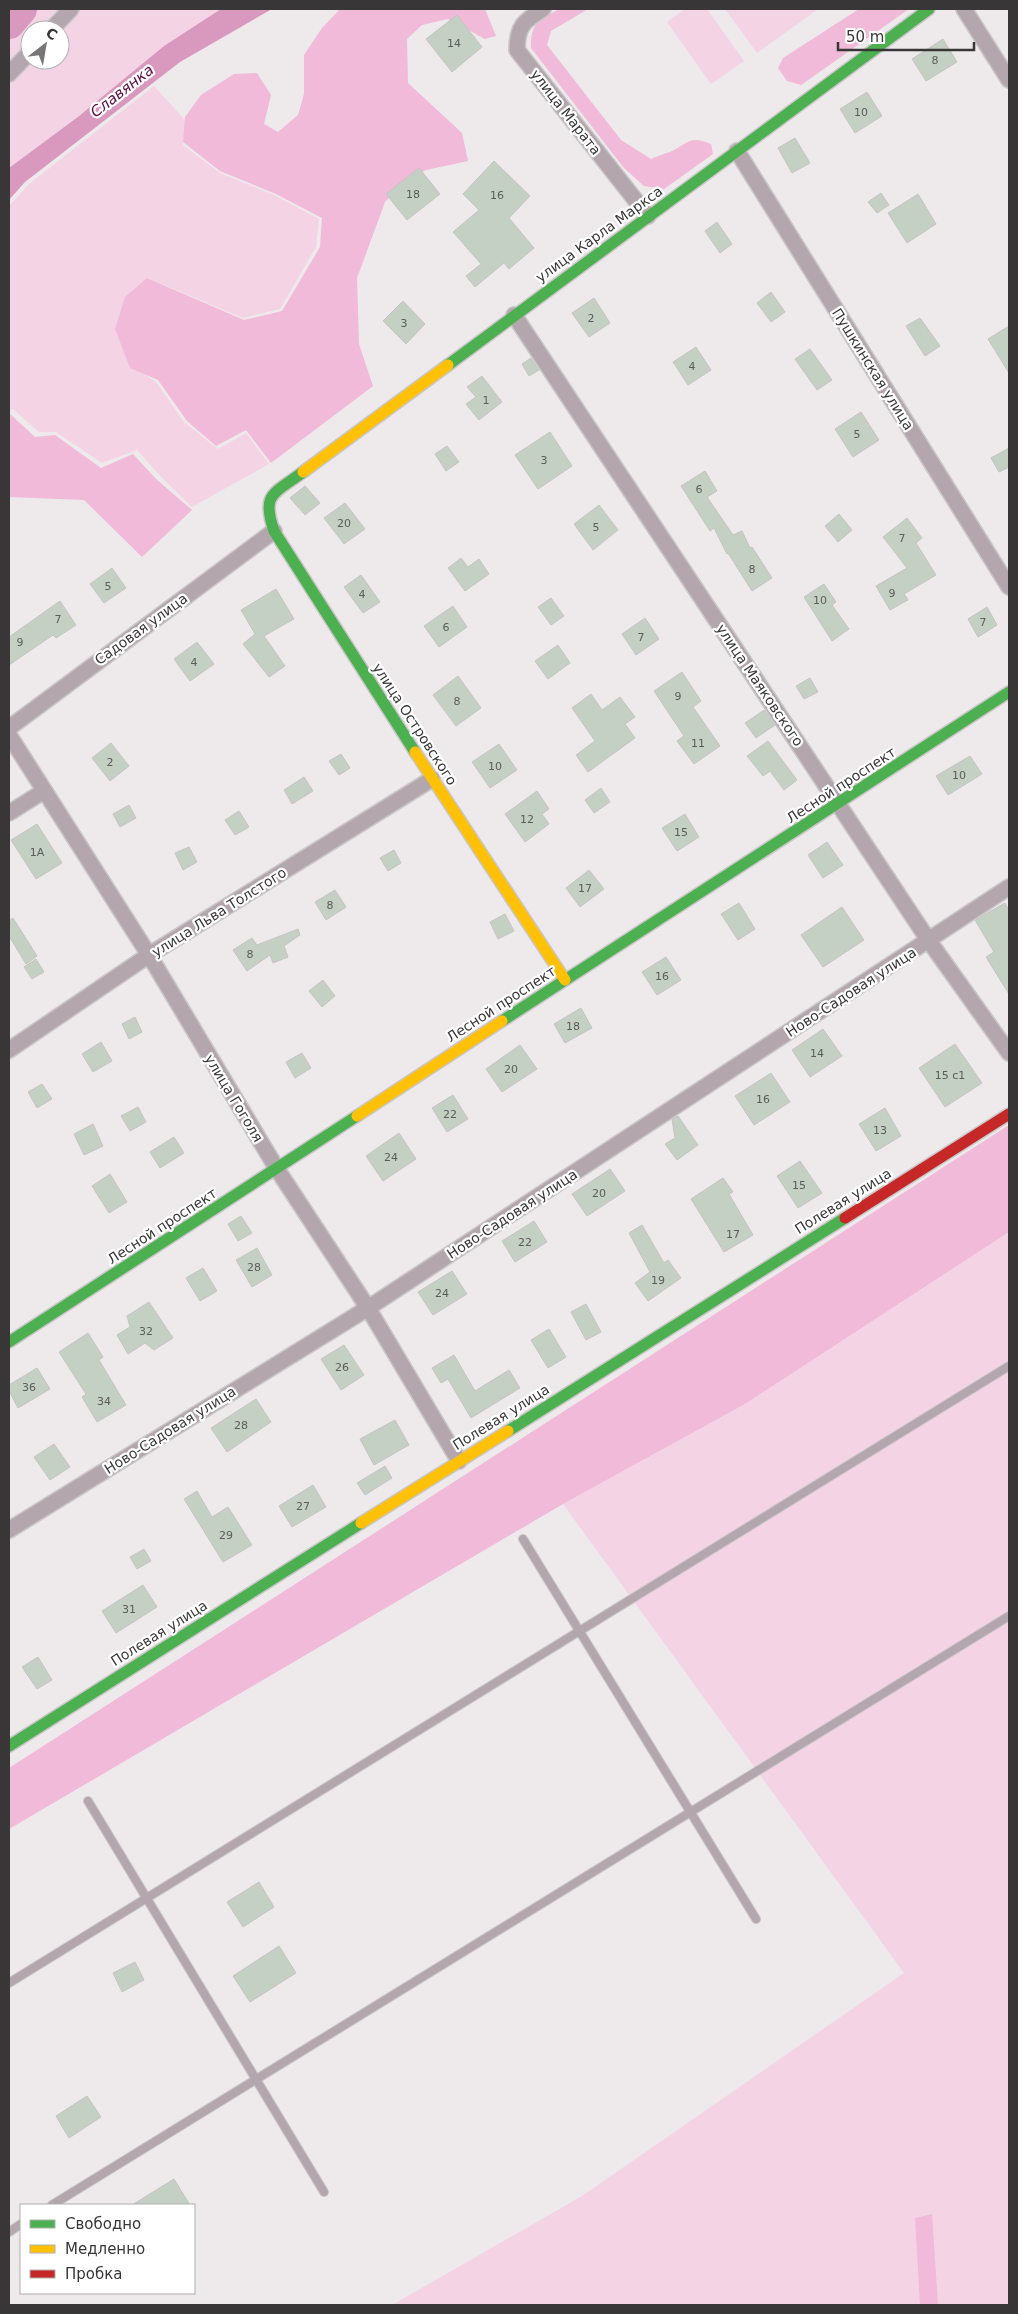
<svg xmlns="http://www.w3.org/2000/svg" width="1018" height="2314" font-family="'DejaVu Sans',sans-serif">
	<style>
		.green { fill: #f4d4e4; fill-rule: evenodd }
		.forest { fill: #f0bad8 }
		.water { fill: #d998bd }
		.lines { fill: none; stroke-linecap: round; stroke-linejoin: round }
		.river { stroke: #d998bd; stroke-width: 32 }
		.building { fill: #c4d0c3; stroke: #c5c4c3 }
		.lane-casing { stroke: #c9c6c7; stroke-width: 10 }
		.street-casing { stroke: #c9c6c7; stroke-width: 18 }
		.fast-casing { stroke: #c9c6c7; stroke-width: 14 }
		.slow-casing { stroke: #c9c6c7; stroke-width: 14 }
		.jam-casing { stroke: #c9c6c7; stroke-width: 14 }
		.lane { stroke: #b3a7ad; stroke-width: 8 }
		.street { stroke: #b3a7ad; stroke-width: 15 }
		.fast { stroke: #4caf50; stroke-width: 11 }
		.slow { stroke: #ffc107; stroke-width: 11 }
		.jam { stroke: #c62828; stroke-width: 11 }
		.labels { text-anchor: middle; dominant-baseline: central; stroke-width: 4.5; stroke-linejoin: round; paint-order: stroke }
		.number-label { font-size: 11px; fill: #5c5c5a }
		.street-label { font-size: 14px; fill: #393637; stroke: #fff }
		.water-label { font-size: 15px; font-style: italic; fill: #5e0a43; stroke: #fff }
	</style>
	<rect width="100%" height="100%" fill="#eee9eb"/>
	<g class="green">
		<path d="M21,9H221L9,168V23ZM30,30H60V60H30Z"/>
		<polygon points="685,9 707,9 744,61 711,84 667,22"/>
		<polygon points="725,9 818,9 757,53"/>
		<polygon points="154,86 185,120 183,145 220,173 274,195 319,219 316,247 280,309 243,318 148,278 127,296 131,365 156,382 184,422 218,449 246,433 269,464 192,507 162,478 137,450 102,463 56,432 39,432 13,409 9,411 9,206 29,184"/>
		<polygon points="1009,1232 1009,2305 392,2305 582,2196 904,1973 563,1504 745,1404"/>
	</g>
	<g class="forest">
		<polygon points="340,9 485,9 496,36 485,39 448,19 422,25 407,39 408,83 462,133 468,161 426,170 405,182 385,202 357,278 359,344 373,386 271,463 246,430 216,446 187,421 158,380 130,368 115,329 125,297 147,278 244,320 282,311 320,247 322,218 276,194 220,171 183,142 185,117 201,95 234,74 257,73 271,95 264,124 278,132 298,115 304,94 304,55 322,28"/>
		<path d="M559,9H588L551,31L547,45L621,140L651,159C657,156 664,154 670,152C689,143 689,135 711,144L713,154L664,189L644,186L624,168L531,48C530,23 540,20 559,9Z"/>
		<polygon points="859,9 909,9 801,85 787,81 778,68 783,58"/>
		<polygon points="9,413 35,437 55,435 101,468 133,454 156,479 192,510 142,557 84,500 9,497"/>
		<polygon points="1009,1125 1009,1232 745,1404 563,1504 9,1829 9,1768"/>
		<polygon points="932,2214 938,2305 920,2305 915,2218"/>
	</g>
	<polygon class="water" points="221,9 272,9 180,62 25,182 9,200 9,168 79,116 164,46"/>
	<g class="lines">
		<polyline class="river" points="9,23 21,9"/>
	</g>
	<g class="building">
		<polygon points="457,15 482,47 452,72 426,39"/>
		<polygon points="943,39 957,62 926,81 912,59"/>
		<polygon points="867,92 882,116 855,133 840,109"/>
		<polygon points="795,138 810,163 792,173 778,148"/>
		<polygon points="494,161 530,196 509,218 534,248 509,269 504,263 475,287 466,276 481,264 453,232 479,210 463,194"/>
		<polygon points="419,168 440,194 407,220 386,194"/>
		<polygon points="881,193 889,205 877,213 868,202"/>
		<polygon points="918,194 936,224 907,243 888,213"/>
		<polygon points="717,222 732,244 720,253 705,231"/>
		<polygon points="771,292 785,312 771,322 757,303"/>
		<polygon points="594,298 610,323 589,337 572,313"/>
		<polygon points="403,301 425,324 406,344 383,321"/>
		<polygon points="920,318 940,346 925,356 906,326"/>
		<polygon points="1009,326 1009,373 988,339"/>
		<polygon points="696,347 711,370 688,385 673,362"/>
		<polygon points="810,349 832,380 817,390 795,359"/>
		<polygon points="531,358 539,370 529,376 522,364"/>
		<polygon points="482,376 502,402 479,420 466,404 476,397 467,387"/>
		<polygon points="861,412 879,440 853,457 835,429"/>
		<polygon points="550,432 572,466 538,489 515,455"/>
		<polygon points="447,446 459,462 446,471 435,454"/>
		<polygon points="1009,448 1009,467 999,472 991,458"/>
		<polygon points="705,471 717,491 707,497 733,535 742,531 750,548 752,547 772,578 752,591 728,553 727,554 714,528 710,531 681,486"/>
		<polygon points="305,486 320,503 305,515 290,498"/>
		<polygon points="345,503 365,529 344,544 324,518"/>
		<polygon points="599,505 618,530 593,550 574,524"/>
		<polygon points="839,514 852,530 838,542 825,526"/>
		<polygon points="907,518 922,538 916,543 936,575 904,594 908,600 890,610 876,586 907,568 883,537"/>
		<polygon points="461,558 468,567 479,559 489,574 465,591 448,568"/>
		<polygon points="112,568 126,588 104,603 90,584"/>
		<polygon points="361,575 380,602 363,613 344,587"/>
		<polygon points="824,584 836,602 832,605 849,629 832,641 804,597"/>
		<polygon points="276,589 294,619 264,636 285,666 269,677 243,644 255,634 241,610"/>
		<polygon points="551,598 564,616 551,625 538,607"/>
		<polygon points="60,601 76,625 56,638 53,635 9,665 9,637"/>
		<polygon points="453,606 467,627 439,647 424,626"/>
		<polygon points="987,607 997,625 978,637 968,619"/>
		<polygon points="645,618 659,639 636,655 622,634"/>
		<polygon points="197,642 214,664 190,681 174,659"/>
		<polygon points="558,645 570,663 548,679 535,661"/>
		<polygon points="682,672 701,701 693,707 720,746 694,764 677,741 684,736 654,691"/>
		<polygon points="458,676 481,708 456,726 433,695"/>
		<polygon points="810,678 818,692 804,699 796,686"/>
		<polygon points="591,694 602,710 620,697 635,717 625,724 635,738 588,772 576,755 595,741 572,708"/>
		<polygon points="764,710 775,725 756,738 745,723"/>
		<polygon points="768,741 797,780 784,790 770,771 763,776 747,756"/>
		<polygon points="111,743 129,766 110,781 92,758"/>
		<polygon points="499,744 517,770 490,788 472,762"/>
		<polygon points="341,754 350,768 339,775 329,761"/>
		<polygon points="970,756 982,774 948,795 936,776"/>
		<polygon points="304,777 313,791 292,804 284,790"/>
		<polygon points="601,788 610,802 594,813 585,800"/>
		<polygon points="537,791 549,809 542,814 549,824 525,842 505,814"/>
		<polygon points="129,805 136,818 120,827 113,814"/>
		<polygon points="239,811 249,827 235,835 225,820"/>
		<polygon points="685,814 699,837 677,851 662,828"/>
		<polygon points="37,824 62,863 36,879 11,840"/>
		<polygon points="827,842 843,865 823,878 808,855"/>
		<polygon points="189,847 197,862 183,870 175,853"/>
		<polygon points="394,850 401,863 388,871 380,858"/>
		<polygon points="589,870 604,889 580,907 566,888"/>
		<polygon points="335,890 346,907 326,920 315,902"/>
		<polygon points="739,903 755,929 738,940 721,914"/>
		<polygon points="1005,903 1009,911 1009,994 986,957 994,952 975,920"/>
		<polygon points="842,907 864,940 823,967 801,935"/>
		<polygon points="505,914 514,931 498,939 490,922"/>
		<polygon points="13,918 37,956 26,964 9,936 9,921"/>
		<polygon points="298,929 300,935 284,946 288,957 273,963 270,955 247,971 233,950 252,938 257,945"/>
		<polygon points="666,957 681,980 657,995 642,972"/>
		<polygon points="36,959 44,972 32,979 24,967"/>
		<polygon points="323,980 335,996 322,1007 309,991"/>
		<polygon points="581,1008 592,1028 565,1043 554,1024"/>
		<polygon points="135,1017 142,1032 129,1039 122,1024"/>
		<polygon points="823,1029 842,1056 810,1077 792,1050"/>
		<polygon points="101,1042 112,1061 93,1072 82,1054"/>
		<polygon points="955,1044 982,1083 945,1107 919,1068"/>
		<polygon points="520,1045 537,1069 502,1092 486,1069"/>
		<polygon points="302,1053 311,1068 295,1078 286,1062"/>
		<polygon points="771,1073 790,1102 754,1125 735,1096"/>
		<polygon points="42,1084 52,1099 37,1108 28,1092"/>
		<polygon points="453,1095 468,1119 447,1132 432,1108"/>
		<polygon points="138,1107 146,1122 130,1131 121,1116"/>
		<polygon points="885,1108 901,1136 876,1151 859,1124"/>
		<polygon points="678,1116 698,1145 677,1160 665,1144 675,1138 672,1119"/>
		<polygon points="93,1124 103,1146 84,1155 74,1134"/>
		<polygon points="399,1133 416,1159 383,1181 366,1156"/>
		<polygon points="174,1137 184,1153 160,1168 150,1152"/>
		<polygon points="800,1161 822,1193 798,1208 777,1176"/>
		<polygon points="610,1169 625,1191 587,1216 572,1194"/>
		<polygon points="110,1174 127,1202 109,1213 92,1186"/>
		<polygon points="723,1178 733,1192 729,1194 753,1235 724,1252 691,1199"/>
		<polygon points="241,1216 252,1233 238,1241 228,1224"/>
		<polygon points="534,1221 547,1242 515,1262 502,1241"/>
		<polygon points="642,1225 664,1263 668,1260 681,1278 648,1301 635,1283 650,1272 629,1233"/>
		<polygon points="257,1248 272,1275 252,1287 236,1260"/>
		<polygon points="203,1268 217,1291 200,1301 186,1278"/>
		<polygon points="452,1271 467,1294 433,1315 418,1292"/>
		<polygon points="149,1302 173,1338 154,1350 145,1343 128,1354 117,1335 130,1327 127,1316"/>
		<polygon points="586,1304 601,1332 586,1340 571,1312"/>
		<polygon points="549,1329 566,1357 548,1368 531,1340"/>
		<polygon points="88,1333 103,1357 99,1360 126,1405 97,1422 82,1397 86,1394 59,1352"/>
		<polygon points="344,1345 364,1375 341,1390 321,1359"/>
		<polygon points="454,1355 475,1391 509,1370 520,1388 471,1418 448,1379 441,1383 432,1368"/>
		<polygon points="37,1368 50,1389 18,1408 9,1391 9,1385"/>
		<polygon points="256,1399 271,1422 227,1452 211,1428"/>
		<polygon points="395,1420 409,1445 374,1465 360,1439"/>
		<polygon points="54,1444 70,1467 50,1480 34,1457"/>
		<polygon points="385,1466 392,1478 365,1495 357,1483"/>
		<polygon points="313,1485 326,1507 292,1527 279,1506"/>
		<polygon points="197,1491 212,1517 228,1507 252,1545 223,1562 184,1499"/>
		<polygon points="144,1549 151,1561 137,1569 130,1557"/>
		<polygon points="143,1585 157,1607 116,1633 102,1611"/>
		<polygon points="38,1657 52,1680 37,1689 22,1667"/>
		<polygon points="259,1882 274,1907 243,1927 227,1902"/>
		<polygon points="279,1946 296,1973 250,2002 233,1976"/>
		<polygon points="135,1962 144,1980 122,1992 113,1973"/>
		<polygon points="87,2096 101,2117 69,2138 56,2116"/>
		<polygon points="174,2179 190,2205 132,2205"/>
	</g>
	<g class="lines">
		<g class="lane-casing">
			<g id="lane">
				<polyline points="523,1539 756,1919"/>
				<polyline points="88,1801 324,2192"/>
				<polyline points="9,1983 1009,1366"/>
				<polyline points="52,2205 1009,1616"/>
				<polyline points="9,2232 21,2224"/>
			</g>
		</g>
		<g class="street-casing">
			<g id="street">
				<path d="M543,9C524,21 517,26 517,50L648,216"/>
				<polyline points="964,9 1009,80"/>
				<polyline points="51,30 71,9"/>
				<polyline points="9,74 30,52"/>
				<polyline points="737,151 1009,587"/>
				<polyline points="514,315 929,941 1009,1053"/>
				<polyline points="9,728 274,531"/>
				<polyline points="9,735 149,955 277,1169 368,1308 459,1461"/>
				<polyline points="9,813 44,791"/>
				<polyline points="9,1050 149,955 432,779"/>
				<polyline points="9,1530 368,1308 1009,887"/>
			</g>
		</g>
		<g class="fast-casing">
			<g id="fast">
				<polyline points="448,365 929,9"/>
				<path d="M303,472C274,494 261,493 274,531L415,752"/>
				<polyline points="502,1021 1009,692"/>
				<polyline points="9,1342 357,1116"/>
				<polyline points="508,1431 845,1218"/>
				<polyline points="9,1746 361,1523"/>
			</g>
		</g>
		<g class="slow-casing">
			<g id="slow">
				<polyline points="303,472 448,365"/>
				<polyline points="415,752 565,980"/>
				<polyline points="357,1116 502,1021"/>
				<polyline points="361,1523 508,1431"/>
			</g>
		</g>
		<g class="jam-casing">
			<polyline id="jam" points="845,1218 1009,1114"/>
		</g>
		<use href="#lane" class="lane"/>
		<use href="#street" class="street"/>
		<use href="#fast" class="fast"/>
		<use href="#slow" class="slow"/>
		<use href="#jam" class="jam"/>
	</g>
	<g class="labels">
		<g class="number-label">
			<text x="454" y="43">14</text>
			<text x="935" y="60">8</text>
			<text x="861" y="112">10</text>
			<text x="413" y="194">18</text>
			<text x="497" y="195">16</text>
			<text x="591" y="318">2</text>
			<text x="404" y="323">3</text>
			<text x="692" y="366">4</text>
			<text x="486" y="400">1</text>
			<text x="857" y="434">5</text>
			<text x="544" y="460">3</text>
			<text x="699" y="489">6</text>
			<text x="344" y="523">20</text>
			<text x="596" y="527">5</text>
			<text x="902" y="538">7</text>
			<text x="752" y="569">8</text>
			<text x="108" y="586">5</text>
			<text x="892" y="593">9</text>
			<text x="362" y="594">4</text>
			<text x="820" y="600">10</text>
			<text x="58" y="619">7</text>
			<text x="983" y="622">7</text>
			<text x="446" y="627">6</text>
			<text x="641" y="637">7</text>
			<text x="20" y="642">9</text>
			<text x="194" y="662">4</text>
			<text x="678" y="696">9</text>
			<text x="457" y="701">8</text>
			<text x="698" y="743">11</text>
			<text x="110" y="762">2</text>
			<text x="495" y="766">10</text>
			<text x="959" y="775">10</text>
			<text x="527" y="819">12</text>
			<text x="681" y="832">15</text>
			<text x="37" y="852">1А</text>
			<text x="585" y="888">17</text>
			<text x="330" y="905">8</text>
			<text x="250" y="954">8</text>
			<text x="662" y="976">16</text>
			<text x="573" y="1026">18</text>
			<text x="817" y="1053">14</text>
			<text x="511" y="1069">20</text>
			<text x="950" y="1075">15 с1</text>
			<text x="763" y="1099">16</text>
			<text x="450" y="1114">22</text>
			<text x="880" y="1130">13</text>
			<text x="391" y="1157">24</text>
			<text x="799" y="1185">15</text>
			<text x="599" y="1193">20</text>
			<text x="733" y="1234">17</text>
			<text x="525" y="1242">22</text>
			<text x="254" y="1267">28</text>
			<text x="658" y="1280">19</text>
			<text x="442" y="1293">24</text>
			<text x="146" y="1331">32</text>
			<text x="342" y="1367">26</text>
			<text x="29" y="1387">36</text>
			<text x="104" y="1401">34</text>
			<text x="241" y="1425">28</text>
			<text x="303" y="1506">27</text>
			<text x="226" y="1535">29</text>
			<text x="129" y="1609">31</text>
		</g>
		<g class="street-label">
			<text transform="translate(566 112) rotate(52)">улица Марата</text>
			<text transform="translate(599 234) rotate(-36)">улица Карла Маркса</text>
			<text transform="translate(873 369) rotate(58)">Пушкинская улица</text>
			<text transform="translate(141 629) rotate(-36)">Садовая улица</text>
			<text transform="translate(760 685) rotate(56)">улица Маяковского</text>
			<text transform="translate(415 724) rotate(57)">улица Островского</text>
			<text transform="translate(841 785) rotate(-33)">Лесной проспект</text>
			<text transform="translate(219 912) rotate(-32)">улица Льва Толстого</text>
			<text transform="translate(851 992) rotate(-33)">Ново-Садовая улица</text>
			<text transform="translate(501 1004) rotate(-33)">Лесной проспект</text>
			<text transform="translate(234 1098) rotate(59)">улица Гоголя</text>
			<text transform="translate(843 1201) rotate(-32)">Полевая улица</text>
			<text transform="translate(512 1214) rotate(-33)">Ново-Садовая улица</text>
			<text transform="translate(162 1226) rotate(-33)">Лесной проспект</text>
			<text transform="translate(501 1417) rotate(-32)">Полевая улица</text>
			<text transform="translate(170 1430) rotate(-32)">Ново-Садовая улица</text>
			<text transform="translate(159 1633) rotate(-32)">Полевая улица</text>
		</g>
		<g class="water-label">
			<text transform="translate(122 91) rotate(-38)">Славянка</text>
		</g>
	</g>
	<rect width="1018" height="2314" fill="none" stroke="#393637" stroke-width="20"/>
	<rect x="20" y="2204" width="175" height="90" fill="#ffffff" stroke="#b0afaf"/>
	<rect x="30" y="2220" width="25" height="8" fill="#4caf50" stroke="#b0afaf"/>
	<text x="65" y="2229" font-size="15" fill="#393637">Свободно</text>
	<rect x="30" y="2245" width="25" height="8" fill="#ffc107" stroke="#b0afaf"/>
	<text x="65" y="2254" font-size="15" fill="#393637">Медленно</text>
	<rect x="30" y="2270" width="25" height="8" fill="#c62828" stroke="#b0afaf"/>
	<text x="65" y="2279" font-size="15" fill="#393637">Пробка</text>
	<g transform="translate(45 45) rotate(31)"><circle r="24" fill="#ffffff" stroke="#b0afaf"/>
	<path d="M0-4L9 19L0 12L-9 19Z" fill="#787576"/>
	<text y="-8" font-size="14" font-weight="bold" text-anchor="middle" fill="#393637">С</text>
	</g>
	<path d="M838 42v8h136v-8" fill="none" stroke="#393637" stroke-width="2.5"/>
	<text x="846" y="42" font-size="15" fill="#393637" stroke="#ffffff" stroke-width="4" paint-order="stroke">50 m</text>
</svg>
